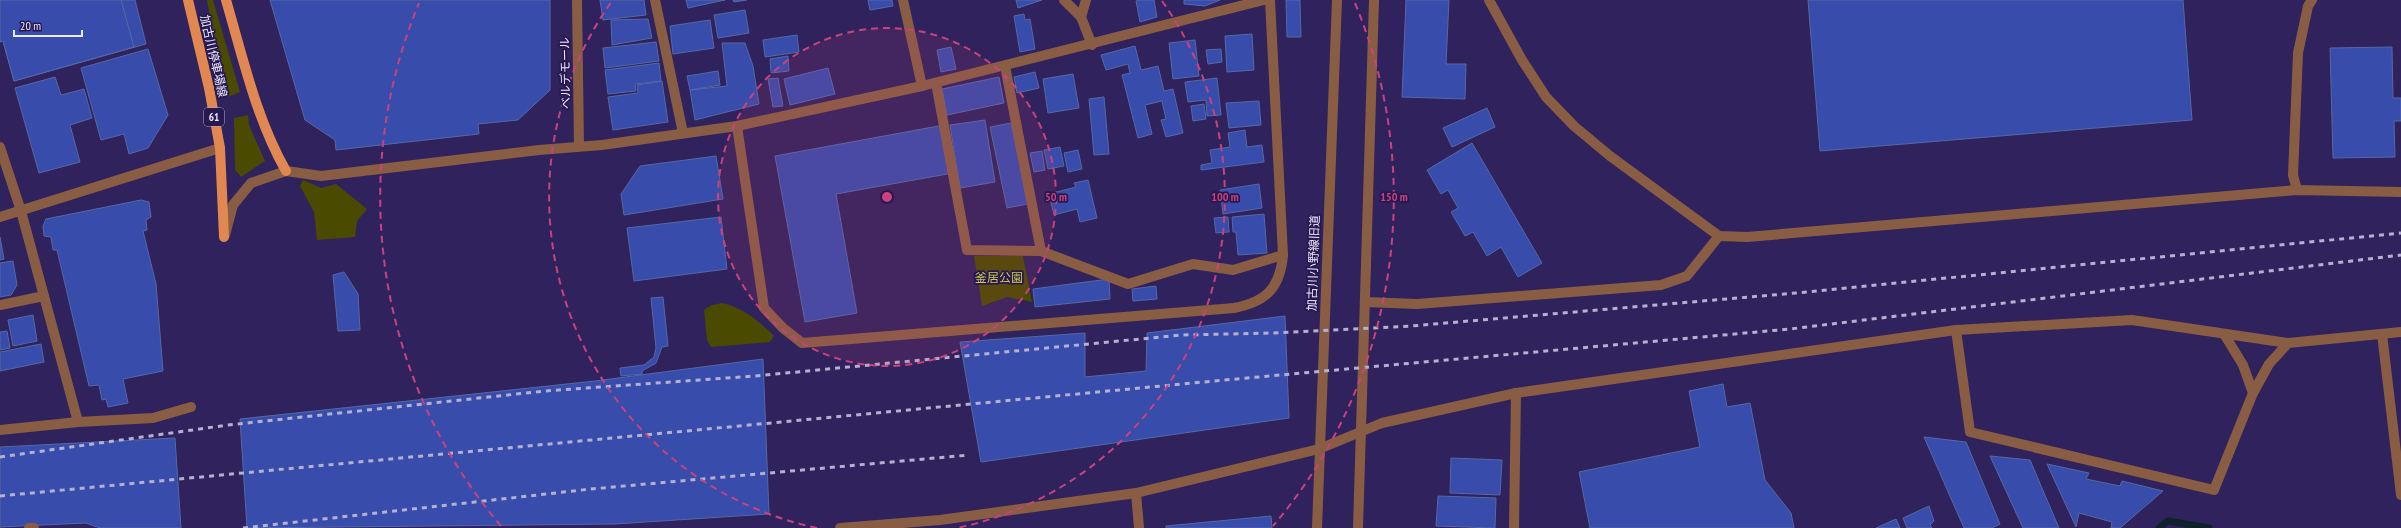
<svg xmlns="http://www.w3.org/2000/svg" width="2401" height="528" font-family="'PT Sans Narrow','Noto Sans JP',sans-serif">
	<style>
		.green { fill: #4a4a00 }
		.lines { fill: none; stroke-linecap: round; stroke-linejoin: round }
		.stream { stroke: #0f222b; stroke-width: 7 }
		.building { fill: #384cab; stroke: #5668a5 }
		.minor { stroke: #895d44; stroke-width: 10 }
		.major { stroke: #e18751; stroke-width: 10 }
		.rail { stroke: #b5b0d0; stroke-width: 3; stroke-dasharray: 5 5; stroke-linecap: butt }
		.ring { fill: none; stroke: #ca427c; stroke-width: 2; stroke-dasharray: 7 5 }
		.labels { text-anchor: middle; dominant-baseline: central; stroke-width: 3.5; stroke-linejoin: round; paint-order: stroke }
		.shield { fill: #271850; stroke: #b0aaca; stroke-width: 1 }
		.shield-label { font-size: 11px; font-weight: bold; fill: #eae8fe }
		.street-label { font-size: 12px; fill: #eae8fe; stroke: #271850 }
		.park-label { font-size: 12px; fill: #cacc4f; stroke: #271850 }
		.centre { fill: #ca427c; stroke: #271850; stroke-width: 2 }
		.ring-label { font-size: 12px; text-anchor: middle; font-weight: bold; fill: #ca427c; stroke: #271850; stroke-width: 3.5; stroke-linejoin: round; paint-order: stroke }
	</style>
	<rect width="100%" height="100%" fill="#30225c"/>
	<g class="green">
		<polygon points="207,0 213,0 240,92 228,97 222,83"/>
		<polygon points="248,115 249,125 265,161 241,177 235,170 234,118"/>
		<polygon points="303,180 321,188 336,184 367,209 357,221 355,237 317,240 314,212 300,186"/>
		<polygon points="974,256 1023,256 1032,302 1007,297 982,306"/>
		<path d="M722,303C742,307 759,321 774,336L770,342L711,347L707,340L704,310L712,305Z"/>
	</g>
	<g class="lines">
		<polyline class="stream" points="2159,528 2168,521 2209,528"/>
	</g>
	<g class="building">
		<polygon points="0,0 135,0 146,44 14,81 3,41 0,42"/>
		<polygon points="0,0 121,0 134,47 14,81 3,41 0,42"/>
		<polygon points="270,0 550,0 550,90 518,120 478,124 479,134 336,150 335,140 305,120"/>
		<polygon points="600,0 644,0 646,15 603,20"/>
		<polygon points="686,0 725,0 688,8"/>
		<polygon points="733,0 747,0 734,2"/>
		<polygon points="868,0 892,0 893,6 870,10"/>
		<polygon points="1016,0 1042,0 1018,8"/>
		<polygon points="1141,0 1154,0 1157,17 1140,22 1136,1"/>
		<polygon points="1184,0 1220,0 1205,6 1184,4"/>
		<polygon points="1286,0 1300,0 1301,37 1287,37"/>
		<polygon points="1406,0 1449,0 1446,64 1466,64 1465,99 1402,97"/>
		<polygon points="1808,0 2183,0 2192,120 1820,151"/>
		<polygon points="745,10 749,33 718,38 714,15"/>
		<polygon points="1024,14 1025,20 1030,19 1035,49 1020,52 1014,16"/>
		<polygon points="648,19 652,38 612,45 611,20"/>
		<polygon points="710,20 714,48 673,54 670,26"/>
		<polygon points="1252,34 1254,70 1227,72 1225,36"/>
		<polygon points="797,35 799,52 765,57 763,40"/>
		<polygon points="1195,40 1199,76 1173,79 1169,43"/>
		<polygon points="656,42 659,61 605,68 603,48"/>
		<polygon points="722,43 745,43 753,66 759,104 695,120 690,90 727,86"/>
		<polygon points="1135,46 1141,70 1158,66 1164,91 1173,89 1183,133 1166,137 1161,120 1166,119 1162,101 1145,105 1152,134 1138,138 1122,75 1130,73 1128,64 1106,70 1101,55"/>
		<polygon points="951,47 956,69 941,72 937,50"/>
		<polygon points="2392,47 2393,98 2401,98 2401,121 2394,121 2395,157 2333,158 2330,48"/>
		<polygon points="148,49 168,115 148,148 129,154 124,134 101,140 81,68"/>
		<polygon points="1221,49 1222,62 1208,64 1206,50"/>
		<polygon points="788,56 789,71 771,73 770,59"/>
		<polygon points="659,63 661,81 635,84 636,91 608,94 605,70"/>
		<polygon points="828,68 835,94 790,105 784,79"/>
		<polygon points="718,71 720,85 690,90 687,76"/>
		<polygon points="1035,72 1039,88 1017,93 1014,77"/>
		<polygon points="1073,74 1079,108 1048,113 1043,79"/>
		<polygon points="55,77 61,95 84,89 92,118 70,125 80,162 39,173 15,88"/>
		<polygon points="999,77 1004,103 947,115 942,89"/>
		<polygon points="778,78 783,106 773,107 768,79"/>
		<polygon points="1217,78 1221,115 1207,116 1206,100 1188,102 1185,82"/>
		<polygon points="662,81 668,122 613,130 608,97 638,93 637,85"/>
		<polygon points="1104,97 1109,154 1094,155 1089,99"/>
		<polygon points="1259,101 1261,125 1229,128 1226,103"/>
		<polygon points="1204,104 1206,119 1193,121 1191,106"/>
		<polygon points="1487,108 1495,127 1452,147 1443,128"/>
		<polygon points="985,120 995,182 960,188 950,125"/>
		<polygon points="1011,123 1028,204 1007,208 990,127"/>
		<polygon points="944,125 953,173 836,194 857,313 805,322 775,156"/>
		<polygon points="1245,130 1247,147 1262,145 1264,162 1201,170 1201,165 1212,163 1210,150 1230,147 1228,133"/>
		<polygon points="1472,143 1542,263 1518,277 1501,247 1487,256 1473,232 1465,236 1451,212 1458,208 1448,190 1441,194 1427,170"/>
		<polygon points="1060,147 1064,166 1048,169 1044,150"/>
		<polygon points="1078,150 1082,169 1068,172 1064,153"/>
		<polygon points="1042,151 1045,170 1034,172 1030,153"/>
		<polygon points="716,156 723,199 624,215 621,194 640,166"/>
		<polygon points="1088,180 1097,218 1080,222 1077,209 1054,215 1049,194 1076,187 1074,183"/>
		<polygon points="1259,184 1262,208 1223,214 1220,190"/>
		<polygon points="141,200 149,202 151,217 146,220 147,230 143,231 156,284 163,371 123,379 128,403 108,407 106,399 102,400 99,385 89,386 57,250 53,250 51,237 44,236 43,226 46,219"/>
		<polygon points="1264,214 1267,253 1238,255 1236,232 1233,232 1232,217"/>
		<polygon points="721,217 727,269 634,281 627,228"/>
		<polygon points="1228,217 1229,232 1216,233 1214,218"/>
		<polygon points="0,237 4,259 0,260"/>
		<polygon points="13,261 17,285 11,295 0,297 0,263"/>
		<polygon points="344,272 358,294 360,330 338,331 333,275"/>
		<polygon points="1109,279 1110,299 1035,307 1033,289"/>
		<polygon points="1156,286 1157,299 1133,301 1132,289"/>
		<polygon points="663,297 668,346 662,347 656,363 642,371 642,374 621,376 620,368 644,365 654,357 656,348 651,298"/>
		<polygon points="33,315 37,341 13,346 8,320"/>
		<polygon points="1285,316 1289,418 981,462 960,342 1085,333 1085,377 1146,371 1147,333"/>
		<polygon points="7,331 10,348 0,350 0,332"/>
		<polygon points="41,344 44,362 0,371 0,352"/>
		<polygon points="763,359 769,514 615,524 247,528 240,419 595,381"/>
		<polygon points="1723,384 1727,407 1750,403 1765,480 1791,513 1794,528 1590,528 1579,472 1700,447 1689,391"/>
		<polygon points="1924,437 1966,442 2000,524 1992,528 1964,528"/>
		<polygon points="175,438 181,528 100,528 86,523 0,527 0,447"/>
		<polygon points="1990,456 2030,460 2059,528 2023,528"/>
		<polygon points="1451,458 1502,460 1500,495 1450,493"/>
		<polygon points="2047,464 2089,473 2086,479 2120,486 2122,481 2163,491 2120,528 2111,528 2112,522 2079,513 2076,527"/>
		<polygon points="1438,496 1496,498 1495,528 1436,526"/>
		<polygon points="1929,506 1934,521 1930,525 1932,528 1907,528 1903,518"/>
		<polygon points="1271,516 1272,528 1166,528 1166,526"/>
		<polygon points="1896,519 1900,528 1876,528"/>
	</g>
	<g class="lines">
		<g class="minor">
			<polyline points="577,0 579,146"/>
			<polyline points="655,0 683,133"/>
			<polyline points="903,0 922,86"/>
			<polyline points="1064,0 1081,17 1092,45"/>
			<polyline points="1489,0 1522,60 1546,97 1574,126 1610,156 1719,236 1747,237 2297,190 2401,192"/>
			<polyline points="1081,17 1086,0"/>
			<polyline points="1005,66 1041,251"/>
			<polyline points="936,83 967,250 1041,251 1128,284 1193,264 1233,270 1283,255"/>
			<path d="M737,126L764,308L783,328L802,343L1234,308C1266,302 1280,288 1283,255L1270,0"/>
			<polyline points="0,147 21,211 78,422"/>
			<polyline points="2297,190 2293,175 2298,53 2308,6 2312,0"/>
			<polyline points="0,217 220,148"/>
			<polyline points="225,235 233,205 251,183 286,171 321,176 539,150 602,145 737,126 922,86 1264,0"/>
			<polyline points="1365,302 1417,304 1661,285 1687,276 1719,236"/>
			<polyline points="0,305 44,296"/>
			<polyline points="1956,330 1970,432 2214,490 2253,393 2269,364 2288,343"/>
			<polyline points="2224,334 2243,365 2253,393"/>
			<polyline points="2382,334 2401,495"/>
			<polyline points="0,430 78,422 153,418 191,407"/>
			<polyline points="1136,493 1139,528"/>
			<polyline points="29,528 34,528"/>
			<polyline points="840,528 940,520 1136,493 1319,449 1382,423 1516,393 1956,330 2132,320 2288,343 2401,332"/>
			<polyline points="1317,528 1337,0"/>
			<polyline points="1358,528 1374,0"/>
			<polyline points="1514,528 1516,393"/>
		</g>
		<g class="major">
			<polyline points="188,0 209,88 220,148 224,237"/>
			<path d="M226,0C243,58 256,118 286,171"/>
		</g>
		<g class="rail">
			<polyline points="0,457 228,425 545,391 755,376 1182,335 1274,333 1411,326 1796,293 2401,233"/>
			<polyline points="0,496 1214,381 1790,329 2401,255"/>
			<polyline points="243,528 591,489 969,455"/>
		</g>
	</g>
	<circle cx="887" cy="197" r="169" fill="#ca427c" fill-opacity=".12"/>
	<g class="ring">
		<circle cx="887" cy="197" r="169"/>
		<path d="M817 528A338 338 0 0 1 612 1M1162 1A338 338 0 0 1 957 528"/>
		<path d="M501 526A507 507 0 0 1 419 3M1355 3A507 507 0 0 1 1273 526"/>
	</g>
	<g class="labels">
		<rect class="shield" x="204" y="108" width="20" height="18" rx="3"/>
		<g class="shield-label">
			<text x="214" y="117">61</text>
		</g>
		<g class="street-label">
			<text transform="translate(214 56) rotate(77)">加古川停車場線</text>
			<text transform="translate(565 73) rotate(-91)">ベルデモール</text>
			<text transform="translate(1313 263) rotate(-88)">加古川小野線旧道</text>
		</g>
		<g class="park-label">
			<text x="999" y="277">釜居公園</text>
		</g>
	</g>
	<circle cx="887" cy="197" r="6" class="centre"/>
	<g class="ring-label">
		<text x="1056" y="201">50 m</text>
		<text x="1225" y="201">100 m</text>
		<text x="1394" y="201">150 m</text>
	</g>
	<path d="M14 30v6h68v-6" fill="none" stroke="#eae8fe" stroke-width="2"/>
	<text x="20" y="30" font-size="12" fill="#eae8fe" stroke="#271850" stroke-width="3" paint-order="stroke">20 m</text>
</svg>
